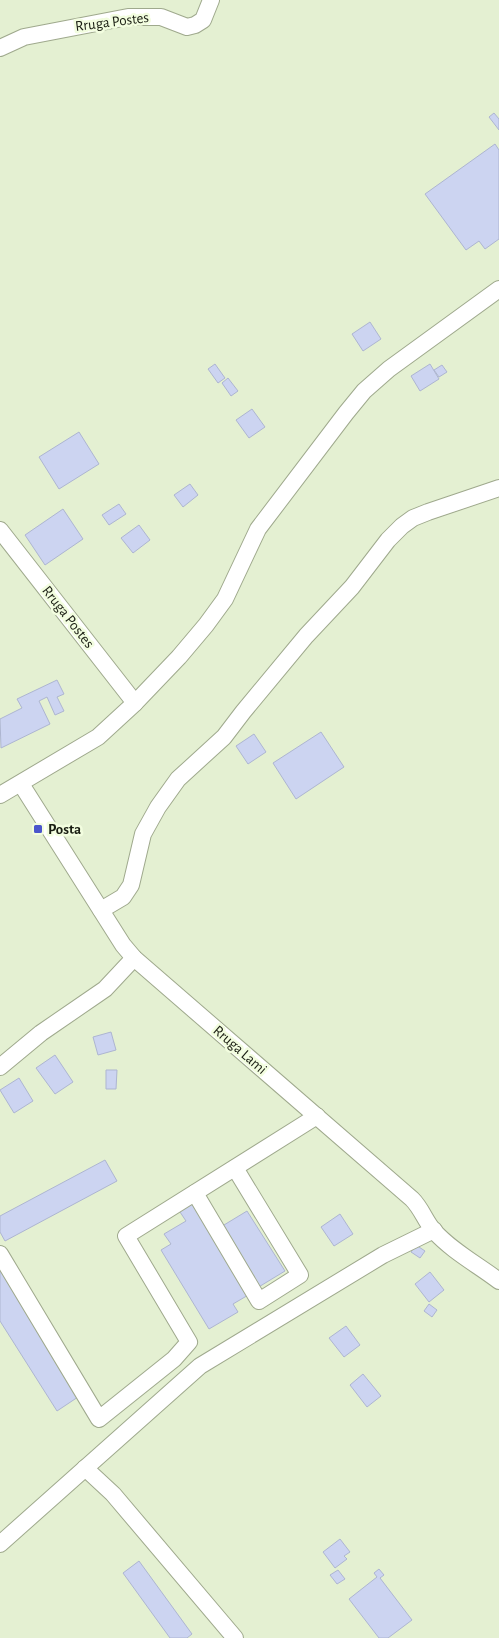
<svg xmlns="http://www.w3.org/2000/svg" width="499" height="1638" font-family="'Alegreya Sans',sans-serif">
	<style>
		.building { fill: #ccd4f1; stroke: #adb5d1 }
		.lines { fill: none; stroke-linecap: round; stroke-linejoin: round }
		.minor-casing { stroke: #9fa98d; stroke-width: 18 }
		.minor { stroke: #fff; stroke-width: 16 }
		.poi-dot { fill: #4b56cc; stroke: #f2fddf; stroke-width: 2 }
		.labels { text-anchor: middle; dominant-baseline: central; stroke-width: 5; stroke-linejoin: round; paint-order: stroke }
		.street-label { font-size: 15px; fill: #191d12; stroke: #f2fddf }
		.poi-label { font-size: 15px; font-weight: bold; fill: #191d12; stroke: #f2fddf; text-anchor: start }
	</style>
	<rect width="100%" height="100%" fill="#e4f0d2"/>
	<g class="building">
		<polygon points="494,113 499,119 499,130 489,117"/>
		<polygon points="495,144 499,150 499,239 485,249 479,241 466,250 425,194"/>
		<polygon points="370,322 381,339 363,351 352,334"/>
		<polygon points="215,364 225,378 218,383 208,369"/>
		<polygon points="430,364 439,379 420,391 411,376"/>
		<polygon points="442,365 447,372 439,377 434,370"/>
		<polygon points="228,378 238,391 231,396 222,383"/>
		<polygon points="252,409 265,427 249,438 236,420"/>
		<polygon points="79,432 99,464 59,489 39,457"/>
		<polygon points="190,484 198,495 183,507 174,495"/>
		<polygon points="119,504 126,514 109,525 102,515"/>
		<polygon points="63,509 83,539 45,565 25,535"/>
		<polygon points="139,525 150,540 133,553 121,538"/>
		<polygon points="57,680 64,694 57,697 64,711 55,715 47,697 39,701 50,724 1,748 0,719 22,708 17,699"/>
		<polygon points="321,732 344,767 296,799 273,763"/>
		<polygon points="254,734 266,752 248,764 236,746"/>
		<polygon points="111,1032 116,1050 98,1055 93,1037"/>
		<polygon points="55,1055 73,1082 55,1094 36,1068"/>
		<polygon points="106,1070 117,1070 116,1089 106,1089"/>
		<polygon points="19,1078 33,1101 14,1113 0,1090"/>
		<polygon points="105,1160 117,1181 5,1241 0,1232 0,1216"/>
		<polygon points="193,1199 250,1294 233,1304 238,1312 209,1329 161,1250 171,1244 164,1234 186,1221 178,1209"/>
		<polygon points="247,1211 285,1271 257,1288 219,1228"/>
		<polygon points="340,1214 353,1234 334,1246 321,1227"/>
		<polygon points="416,1245 425,1251 420,1258 411,1252"/>
		<polygon points="0,1266 81,1395 57,1411 0,1321"/>
		<polygon points="430,1272 444,1290 429,1302 415,1284"/>
		<polygon points="429,1304 437,1310 432,1317 424,1311"/>
		<polygon points="346,1326 360,1345 344,1357 329,1338"/>
		<polygon points="363,1374 381,1396 367,1407 350,1385"/>
		<polygon points="340,1539 350,1552 344,1556 347,1559 335,1568 323,1552"/>
		<polygon points="139,1561 192,1634 187,1638 170,1638 123,1573"/>
		<polygon points="379,1569 384,1575 380,1578 412,1620 388,1638 379,1638 349,1599 377,1577 374,1573"/>
		<polygon points="338,1570 345,1579 337,1584 330,1575"/>
	</g>
	<g class="lines">
		<g class="minor-casing">
			<g id="minor">
				<polyline points="0,48 24,37 128,17 161,17 187,27 195,25 203,20 211,0"/>
				<polyline points="0,530 135,703"/>
				<path d="M21,784L123,945L134,958L412,1199C422,1209 425,1221 434,1231C452,1251 478,1265 499,1281"/>
				<polyline points="0,795 98,737 135,703 179,657 206,625 225,599 258,529 346,413 364,391 389,369 499,289"/>
				<polyline points="101,910 123,897 131,885 143,834 158,807 178,779 224,737 243,712 306,636 352,587 388,540 402,526 413,518 428,512 499,488"/>
				<polyline points="0,1067 41,1033 105,989 134,958"/>
				<polyline points="195,1193 259,1301 300,1275 235,1168"/>
				<polyline points="0,1254 99,1419 174,1359 189,1342 126,1236 317,1116"/>
				<polyline points="85,1468 113,1494 235,1638"/>
				<polyline points="0,1544 200,1366 383,1255 434,1230"/>
			</g>
		</g>
		<use href="#minor" class="minor"/>
	</g>
	<rect class="poi-dot" x="33" y="824" width="10" height="10" rx="2.5"/>
	<g class="labels">
		<g class="street-label">
			<text transform="translate(112 22) rotate(-7)">Rruga Postes</text>
			<text transform="translate(68 617) rotate(52)">Rruga Postes</text>
			<text transform="translate(240 1050) rotate(41)">Rruga Lami</text>
		</g>
		<g class="poi-label">
			<text x="48" y="829">Posta</text>
		</g>
	</g>
</svg>
